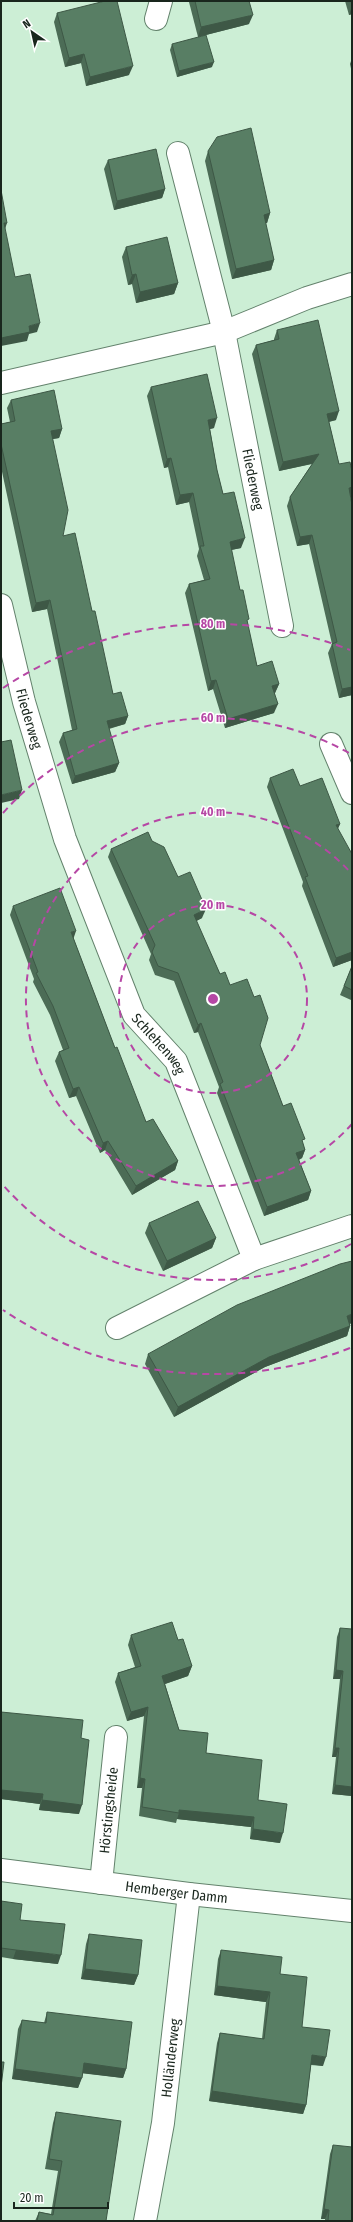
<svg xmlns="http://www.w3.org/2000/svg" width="353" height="2222" font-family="'Fira Sans Condensed',sans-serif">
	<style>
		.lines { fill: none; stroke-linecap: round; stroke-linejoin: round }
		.minor-casing { stroke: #63826c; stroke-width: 24 }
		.minor { stroke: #fff; stroke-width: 22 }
		.wall { fill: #4c6c56 }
		.shaded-wall { fill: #3e5846 }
		.building { fill: #587e64; stroke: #3e5846 }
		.ring { fill: none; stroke: #b647a5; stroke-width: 2; stroke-dasharray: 7 5 }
		.labels { text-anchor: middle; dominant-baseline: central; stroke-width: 3; stroke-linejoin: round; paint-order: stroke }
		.street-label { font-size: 14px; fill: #19261d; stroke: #fff }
		.centre { fill: #b647a5; stroke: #fff; stroke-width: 2 }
		.ring-label { font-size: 12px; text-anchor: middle; font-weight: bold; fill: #b647a5; stroke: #fff; stroke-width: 3; stroke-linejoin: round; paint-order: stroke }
	</style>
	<rect width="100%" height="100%" fill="#cceed5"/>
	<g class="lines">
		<g class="minor-casing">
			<g id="minor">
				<polyline points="156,19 161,1"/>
				<path id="s1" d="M178,153L224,332L282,626"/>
				<polyline points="1,383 224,332 307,298 352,284"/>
				<path id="s2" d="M1,605L24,702L65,839L134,1015L176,1061L254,1259"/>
				<polyline points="331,744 352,793"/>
				<polyline points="117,1328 254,1259 352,1226"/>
				<path id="s3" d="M1,1870L189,1894L352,1911"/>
				<path id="s4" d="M101,1883L116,1737"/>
				<path id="s5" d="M145,2221L163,2123L189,1894"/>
			</g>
		</g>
		<use href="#minor" class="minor"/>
	</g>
	<g class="wall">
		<polygon points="190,1 249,1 249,24 198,37 189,2"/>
		<polygon points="345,1 352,1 352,14 349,15"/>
		<polygon points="57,13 129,75 86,86 81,63 65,67 54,22"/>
		<polygon points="172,44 212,67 177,77 170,50"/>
		<polygon points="352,58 352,73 350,64"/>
		<polygon points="208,151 270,213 267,223 265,223 274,260 271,270 232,279 205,161"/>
		<polygon points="108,160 165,189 162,198 114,210 104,169"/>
		<polygon points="126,247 178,283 174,294 136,303 132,284 128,285 122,257"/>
		<polygon points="277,330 336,420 329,422 339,464 352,496 350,496 352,695 339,698 328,653 332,644 309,544 297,546 287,506 290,497 312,464 279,471 252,354 256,345 274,340 274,339"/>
		<polygon points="151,387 214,428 210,429 217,470 223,494 241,548 231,550 257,666 279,684 275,693 275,694 274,713 225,728 213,689 208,691 185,593 189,584 204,580 197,556 199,549 189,502 176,505 168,467 164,468 147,396"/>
		<polygon points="11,400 62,429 59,438 52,439 63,536 92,611 113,694 128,716 125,724 109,729 119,763 115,772 72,784 59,742 63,733 72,730 47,609 32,612 1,467 1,424 10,422 7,408"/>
		<polygon points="270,778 300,786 340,824 338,828 352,960 333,967 302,886 303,882 267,787"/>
		<polygon points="152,841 178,877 202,918 196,921 220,974 230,985 260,1045 283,1106 303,1144 305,1150 302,1158 299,1160 311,1191 308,1200 264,1216 217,1093 219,1087 198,1032 194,1033 174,981 155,975 149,960 151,954 108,857 111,849"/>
		<polygon points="13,906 73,937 115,1048 146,1122 178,1161 175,1170 132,1195 105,1150 100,1153 76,1096 69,1098 55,1061 59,1052 63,1050 50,1015 33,982 34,979 10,915"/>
		<polygon points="352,966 352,1002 351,1000 340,995"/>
		<polygon points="149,1223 216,1238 212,1248 163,1271 145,1233"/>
		<polygon points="352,1323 350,1324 350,1326 347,1336 265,1367 174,1417 145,1364 148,1354"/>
		<polygon points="340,1628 352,1796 332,1794 336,1757 332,1757 340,1679 333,1679 337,1637"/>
		<polygon points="131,1635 178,1640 192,1666 188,1676 165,1684 179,1730 206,1753 258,1800 280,1843 250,1839 251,1827 177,1819 176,1823 139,1816 142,1788 137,1788 144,1716 127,1721 115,1682 118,1673 135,1667 128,1645"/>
		<polygon points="1,1712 81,1738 79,1814 39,1810 40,1804 1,1799"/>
		<polygon points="1,1901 20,1920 58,1964 13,1959 1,1957"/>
		<polygon points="89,1934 138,1975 134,1985 81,1979 86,1944"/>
		<polygon points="221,1950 280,1974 302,2027 323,2066 311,2065 306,2105 303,2114 209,2101 217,2043 220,2033 262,2039 266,2002 214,1995 218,1959"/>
		<polygon points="47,2012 126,2069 123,2078 83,2073 78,2088 12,2079 18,2029 22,2020 44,2023"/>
		<polygon points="56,2112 106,2221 35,2221 39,2212 51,2214 58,2171 45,2169 53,2123"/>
		<polygon points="333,2145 352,2221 325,2221 325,2219 321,2219 330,2154"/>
	</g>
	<g class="shaded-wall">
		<polygon points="352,6 352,14 349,15"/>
		<polygon points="253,15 249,24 198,37 201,27"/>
		<polygon points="84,54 81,63 65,67 69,58"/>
		<polygon points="214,62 212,67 177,77 179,71"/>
		<polygon points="133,66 129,75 86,86 90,77"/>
		<polygon points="165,189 162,198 114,210 117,201"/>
		<polygon points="270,213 267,223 260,224 264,215"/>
		<polygon points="4,223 7,223 4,232"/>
		<polygon points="274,260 271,270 232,279 236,269"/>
		<polygon points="136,274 132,284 128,285 132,275"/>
		<polygon points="178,283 174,294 136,303 140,292"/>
		<polygon points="40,323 37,332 29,334 27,341 1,346 1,338 29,326"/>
		<polygon points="339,411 336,420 323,423 327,414"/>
		<polygon points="217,418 214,428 205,430 208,420"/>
		<polygon points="62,429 59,438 47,440 51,431"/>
		<polygon points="319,454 315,463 279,471 283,462"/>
		<polygon points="171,458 168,467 164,468 167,459"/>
		<polygon points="352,487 352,496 345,497 349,488"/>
		<polygon points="193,493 189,502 176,505 180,495"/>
		<polygon points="312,535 309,544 297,546 300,537"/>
		<polygon points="245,538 241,548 226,551 230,542"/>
		<polygon points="50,600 47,609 32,612 36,603"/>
		<polygon points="216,680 213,689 208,691 211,681"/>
		<polygon points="279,684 275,693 269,695 272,686"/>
		<polygon points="352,687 352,695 339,698 342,689"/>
		<polygon points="278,704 274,713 225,728 228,719"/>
		<polygon points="128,716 125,724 103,730 107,721"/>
		<polygon points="119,763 115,772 72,784 75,776"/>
		<polygon points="22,790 19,799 1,803 1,795"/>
		<polygon points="340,824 336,833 336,825"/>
		<polygon points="206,909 202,918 191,924 194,915"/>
		<polygon points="76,931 73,940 71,932"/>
		<polygon points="352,952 352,960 333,967 336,958"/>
		<polygon points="201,1023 198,1032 194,1033 198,1025"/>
		<polygon points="79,1087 76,1096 69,1098 73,1089"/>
		<polygon points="108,1141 105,1150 100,1153 103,1143"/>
		<polygon points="305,1150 302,1158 293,1162 296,1153"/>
		<polygon points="178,1161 175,1170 132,1195 136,1186"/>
		<polygon points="311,1191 308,1200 264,1216 267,1207"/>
		<polygon points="216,1238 212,1248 163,1271 167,1261"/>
		<polygon points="352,1314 352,1323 343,1326 347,1316"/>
		<polygon points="350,1326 347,1336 265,1367 174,1417 178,1407 269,1357"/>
		<polygon points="192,1666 188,1676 159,1686 162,1676"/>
		<polygon points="336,1670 343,1671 340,1679 333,1679"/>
		<polygon points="148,1707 144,1716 127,1721 131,1712"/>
		<polygon points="335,1748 339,1748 336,1757 332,1757"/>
		<polygon points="140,1778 145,1779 142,1788 137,1788"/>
		<polygon points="335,1785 352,1787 352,1796 332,1794"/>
		<polygon points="1,1790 43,1794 40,1804 1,1799"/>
		<polygon points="42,1800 82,1805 79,1814 39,1810"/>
		<polygon points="179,1810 254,1817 251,1827 177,1819 179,1813"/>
		<polygon points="253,1829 283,1833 280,1843 250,1839"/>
		<polygon points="16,1950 61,1955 58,1964 13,1959"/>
		<polygon points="85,1969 138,1975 134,1985 81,1979"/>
		<polygon points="217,1986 270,1992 266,2002 214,1995"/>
		<polygon points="312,2055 326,2057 323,2066 309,2064"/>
		<polygon points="84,2063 126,2069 123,2078 80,2073"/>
		<polygon points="15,2069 82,2078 78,2088 12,2079"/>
		<polygon points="212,2091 306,2105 303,2114 209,2101"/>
		<polygon points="324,2209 329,2210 325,2219 321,2219"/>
	</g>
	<g class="building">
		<polygon points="105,1 117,1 133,66 90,77 84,54 69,58 57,13"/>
		<polygon points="195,1 249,1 253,15 201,27"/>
		<polygon points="206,35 214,62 179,71 172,44"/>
		<polygon points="251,128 270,213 264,215 274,260 236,269 208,151 217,137"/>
		<polygon points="156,149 165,189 117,201 108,160"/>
		<polygon points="1,190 7,223 4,223 15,277 30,274 40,323 29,326 30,332 1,338"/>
		<polygon points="167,237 178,283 140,292 136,274 132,275 126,247"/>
		<polygon points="318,320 339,411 327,414 339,464 350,462 352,471 352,487 349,488 352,505 352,687 342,689 332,644 337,642 312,535 300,537 290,497 319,454 283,462 256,345 279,339 277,330"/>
		<polygon points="207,374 217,418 208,420 217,470 223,494 234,492 245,538 230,542 240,590 243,590 249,619 247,620 257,666 272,661 279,684 272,686 278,704 228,719 216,680 211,681 189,584 210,579 200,546 204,546 193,493 180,495 171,458 167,459 151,387"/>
		<polygon points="54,390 62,429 51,431 68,510 63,536 75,533 92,611 95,611 113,694 121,692 128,716 107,721 119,763 75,776 63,733 77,729 50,600 36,603 1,444 1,424 15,421 11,400"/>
		<polygon points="11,740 22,790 1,795 1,742"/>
		<polygon points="293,769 300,786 322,778 340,824 336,825 352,854 352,952 336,958 305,877 308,876 270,778"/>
		<polygon points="148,832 152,841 164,847 178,877 190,872 206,909 194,915 220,974 225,972 230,985 247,979 254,997 260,995 268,1018 260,1045 283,1106 291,1103 305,1139 302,1140 305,1150 296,1153 311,1191 267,1207 220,1084 223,1082 201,1023 198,1025 178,973 158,966 152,952 155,945 111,849"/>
		<polygon points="60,888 76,931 71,932 115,1048 117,1047 146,1122 153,1119 178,1161 136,1186 108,1141 103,1143 79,1087 73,1089 59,1052 69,1048 53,1006 36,973 38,972 13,906"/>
		<polygon points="352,966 352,990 344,986"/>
		<polygon points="198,1201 216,1238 167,1261 149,1223"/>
		<polygon points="352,1261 352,1314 347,1316 350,1326 269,1357 178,1407 148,1354 237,1305 340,1264"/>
		<polygon points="172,1622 178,1640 183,1639 192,1666 162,1676 179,1730 208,1733 206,1753 262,1760 258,1800 287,1804 283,1833 253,1829 254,1817 179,1810 179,1813 142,1807 145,1779 140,1778 148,1707 131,1712 118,1673 141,1666 131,1635"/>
		<polygon points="340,1628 352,1629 352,1787 335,1785 339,1748 335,1748 343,1671 336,1670"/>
		<polygon points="1,1712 83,1720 81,1738 89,1740 82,1805 42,1800 43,1794 1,1790"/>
		<polygon points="1,1901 22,1904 20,1920 65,1924 61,1955 16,1950 1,1948"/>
		<polygon points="89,1934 142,1940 138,1975 85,1969"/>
		<polygon points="221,1950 282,1957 280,1974 307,1977 302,2027 330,2030 326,2057 312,2055 306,2105 212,2091 220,2033 264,2039 270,1992 217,1986"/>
		<polygon points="47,2012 132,2022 126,2069 84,2063 82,2078 15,2069 22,2020 46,2023"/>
		<polygon points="1,2062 4,2062 1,2087"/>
		<polygon points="56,2112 121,2121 106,2221 37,2221 39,2212 53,2215 62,2161 49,2159"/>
		<polygon points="333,2145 352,2147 352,2221 328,2221 329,2210 324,2209"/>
	</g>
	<g class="ring">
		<circle cx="213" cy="999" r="94"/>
		<path d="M352 1124A187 187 0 1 1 352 874"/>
		<path d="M351 1244A281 281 0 0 1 3 1185M3 813A281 281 0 0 1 351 754"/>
		<path d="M350 1348A375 375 0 0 1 3 1310M3 688A375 375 0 0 1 350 650"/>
	</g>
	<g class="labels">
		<g class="street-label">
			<text stroke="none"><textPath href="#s1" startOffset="335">Fliederweg</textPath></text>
			<text stroke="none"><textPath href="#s2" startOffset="117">Fliederweg</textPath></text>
			<text stroke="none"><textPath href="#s2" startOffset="470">Schlehenweg</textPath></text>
			<text stroke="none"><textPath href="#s4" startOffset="73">Hörstingsheide</textPath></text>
			<text stroke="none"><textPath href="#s3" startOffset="177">Hemberger Damm</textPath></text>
			<text stroke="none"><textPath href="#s5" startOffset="165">Holländerweg</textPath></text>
		</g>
	</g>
	<circle cx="213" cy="999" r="6" class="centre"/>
	<g class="ring-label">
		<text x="213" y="628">80 m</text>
		<text x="213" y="722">60 m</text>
		<text x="213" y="816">40 m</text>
		<text x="213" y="909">20 m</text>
	</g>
	<rect width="353" height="2222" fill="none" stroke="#19261d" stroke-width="4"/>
	<g transform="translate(32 32) rotate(326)" stroke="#ffffff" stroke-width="3" paint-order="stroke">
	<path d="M0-3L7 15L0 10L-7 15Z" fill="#19261d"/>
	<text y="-6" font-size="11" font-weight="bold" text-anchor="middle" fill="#19261d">N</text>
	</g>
	<path d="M14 2202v6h94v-6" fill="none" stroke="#19261d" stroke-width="2"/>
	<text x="20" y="2202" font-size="12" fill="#19261d" stroke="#ffffff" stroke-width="3" paint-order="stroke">20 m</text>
</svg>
